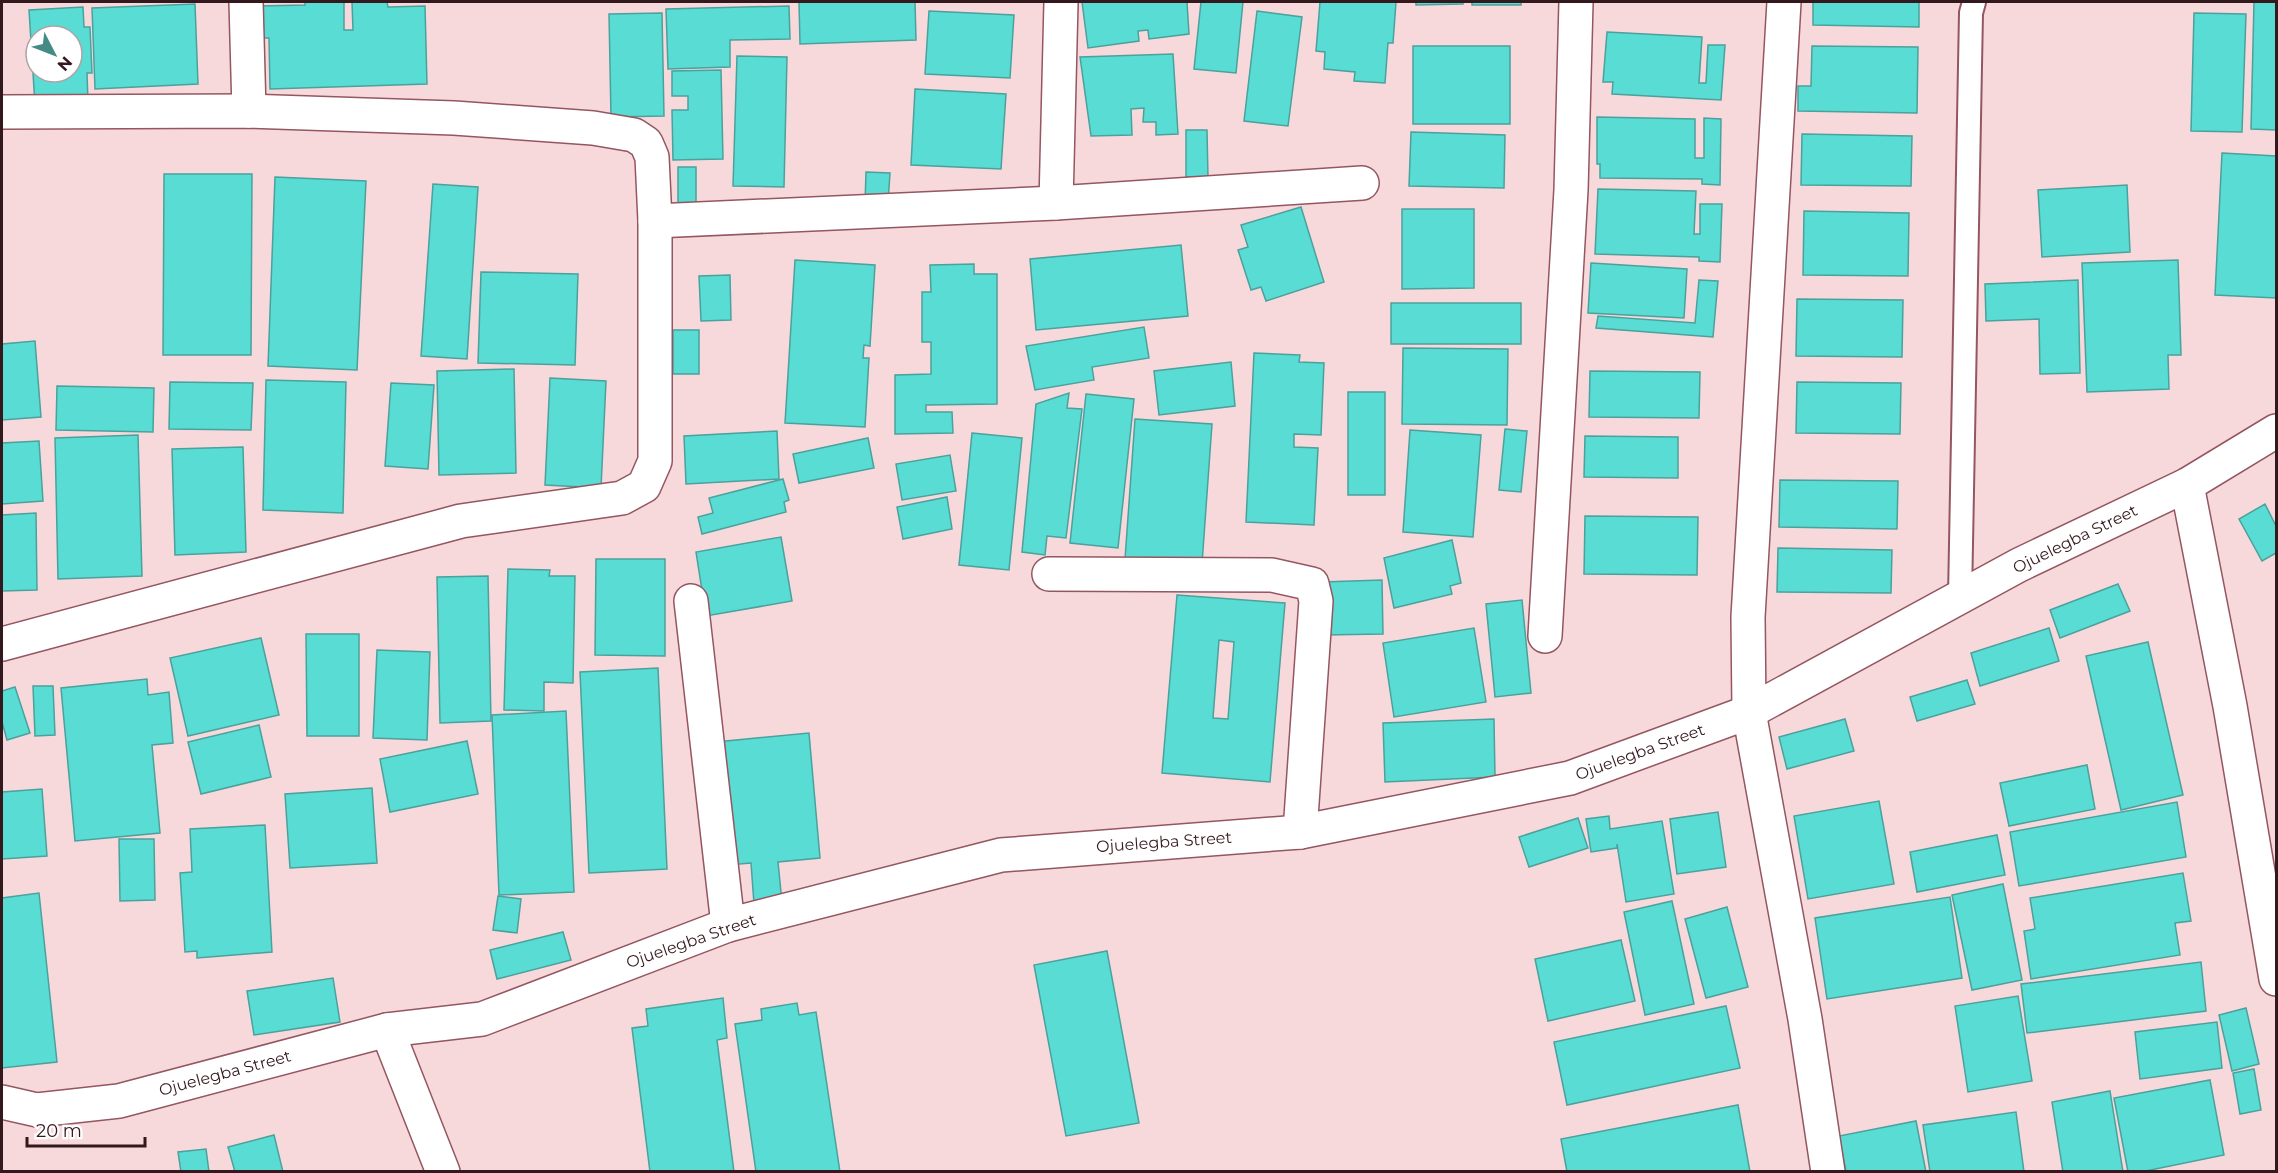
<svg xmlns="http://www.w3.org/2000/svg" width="2278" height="1173" font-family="Montserrat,sans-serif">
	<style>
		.building { fill: #58dcd4; stroke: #4ba19c; stroke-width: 1.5; fill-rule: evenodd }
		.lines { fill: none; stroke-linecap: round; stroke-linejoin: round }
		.service-casing { stroke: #945660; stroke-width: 26 }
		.minor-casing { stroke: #945660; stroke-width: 36 }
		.service { stroke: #fff; stroke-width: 22 }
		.minor { stroke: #fff; stroke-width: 33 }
		.labels { text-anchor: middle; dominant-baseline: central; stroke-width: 6; stroke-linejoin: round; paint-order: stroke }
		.street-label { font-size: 16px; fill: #33191d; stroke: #fff }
	</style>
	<rect width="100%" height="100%" fill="#f7d9dc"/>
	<g class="building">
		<polygon points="305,2 344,2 344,30 353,30 352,2 387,2 388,7 425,6 427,84 270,89 269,38 258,38 258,6 305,5"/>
		<polygon points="799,2 915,2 916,40 800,44"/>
		<polygon points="1082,2 1187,2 1189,34 1149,39 1148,30 1138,31 1139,41 1088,48"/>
		<polygon points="1201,2 1243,2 1236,73 1194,69"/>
		<polygon points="1320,2 1396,2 1393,43 1388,43 1385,83 1354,81 1355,72 1324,69 1325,52 1316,51"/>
		<polygon points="1416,2 1463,2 1463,4 1416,5"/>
		<rect x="1472" y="2" width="49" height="3"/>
		<polygon points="1813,2 1919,2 1919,27 1813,25"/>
		<polygon points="2254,2 2276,2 2276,130 2251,129"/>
		<polygon points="195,4 198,84 95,89 92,8"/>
		<polygon points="789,6 790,39 730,40 730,67 668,69 666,9"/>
		<path d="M83,7L84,27H90L92,73H87L88,102L35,105L29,10ZM36,36H72V72H36Z"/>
		<polygon points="929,11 1014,15 1010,78 925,74"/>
		<polygon points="1257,11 1302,17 1288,126 1244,121"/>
		<polygon points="662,13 664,116 611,117 609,14"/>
		<polygon points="2194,13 2246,14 2242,132 2191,131"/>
		<polygon points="1607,32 1702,37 1699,83 1706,83 1708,45 1725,45 1721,100 1612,94 1613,82 1603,82"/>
		<rect x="1413" y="46" width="97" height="78"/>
		<polygon points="1812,46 1918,47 1917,113 1798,111 1798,86 1811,86"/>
		<polygon points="1173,54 1178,134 1156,135 1156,122 1143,122 1144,108 1131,109 1132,135 1091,136 1080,57"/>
		<polygon points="737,56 787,57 784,187 733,186"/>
		<polygon points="721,70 723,159 673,160 672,110 688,110 688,96 672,96 672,71"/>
		<polygon points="915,89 1006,94 1001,169 911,165"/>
		<polygon points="1597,117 1695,119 1695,158 1704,158 1704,118 1721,119 1720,185 1702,184 1702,179 1600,178 1600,164 1597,164"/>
		<polygon points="1186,130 1207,130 1208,177 1186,177"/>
		<polygon points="1411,132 1505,135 1504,188 1409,186"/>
		<polygon points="1802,134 1912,136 1911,186 1801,185"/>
		<polygon points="2222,153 2276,156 2276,298 2215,295"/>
		<polygon points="678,167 696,167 696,204 678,205"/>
		<polygon points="866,172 890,173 888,203 865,203"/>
		<polygon points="164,174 252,174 251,355 163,355"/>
		<polygon points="275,177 366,181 357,370 268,366"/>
		<polygon points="433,184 478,187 467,359 421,356"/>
		<polygon points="2127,185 2130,252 2042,257 2038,190"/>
		<polygon points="1598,189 1696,191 1694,234 1700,234 1700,204 1722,204 1720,262 1699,261 1699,257 1595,254"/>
		<polygon points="1301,207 1324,282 1266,301 1261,287 1251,290 1238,250 1248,247 1241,225"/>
		<polygon points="1402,209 1474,209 1474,288 1402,289"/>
		<polygon points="1804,211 1909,213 1908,276 1803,275"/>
		<polygon points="1181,245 1188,316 1036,330 1030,259"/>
		<polygon points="795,260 875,265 870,346 864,345 863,358 869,358 865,427 785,423"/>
		<polygon points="2178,260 2181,355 2168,355 2169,389 2087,392 2082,263"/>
		<polygon points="1591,263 1687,269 1684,318 1588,313"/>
		<polygon points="974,264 974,274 997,274 997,404 926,405 926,412 952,412 953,433 895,434 895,375 931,374 931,342 922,342 922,292 931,292 930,265"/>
		<polygon points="481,272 578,274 575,365 478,363"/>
		<polygon points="730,275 731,320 701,321 699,276"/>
		<polygon points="1699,280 1718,281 1713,337 1596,328 1598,316 1695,323"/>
		<polygon points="2078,280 2080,373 2040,374 2039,319 1986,321 1985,284"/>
		<polygon points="1797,299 1903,300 1902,357 1796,356"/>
		<rect x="1391" y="303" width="130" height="41"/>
		<polygon points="1144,327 1149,358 1092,367 1094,380 1035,390 1026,346"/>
		<rect x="673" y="330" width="26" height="44"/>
		<polygon points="35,341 41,417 2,420 2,344"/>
		<polygon points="1403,348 1508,349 1507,425 1402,424"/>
		<polygon points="1254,353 1300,355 1299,362 1324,363 1321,435 1294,434 1294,447 1318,448 1314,525 1246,522"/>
		<polygon points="1231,362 1235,406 1159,415 1154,371"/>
		<polygon points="514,369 516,473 439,475 437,371"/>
		<polygon points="1590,371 1700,372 1699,418 1589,417"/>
		<polygon points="550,378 606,381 601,488 545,485"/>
		<polygon points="266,380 346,382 343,513 263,510"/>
		<polygon points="170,382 253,383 251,430 169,429"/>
		<polygon points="1797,382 1901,383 1900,434 1796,433"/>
		<polygon points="391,383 434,385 428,469 385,466"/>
		<polygon points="57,386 154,388 153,432 56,430"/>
		<rect x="1348" y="392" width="37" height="103"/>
		<polygon points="1069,393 1067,408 1082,409 1066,538 1047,536 1045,555 1022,552 1036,404"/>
		<polygon points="1086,394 1134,399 1118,548 1070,543"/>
		<polygon points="1135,419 1212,424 1202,564 1125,559"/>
		<polygon points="1505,429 1527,431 1521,492 1499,490"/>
		<polygon points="1410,430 1481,435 1473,537 1403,532"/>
		<polygon points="777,431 779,479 686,484 684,436"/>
		<polygon points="972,433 1022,438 1009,570 959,565"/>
		<polygon points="138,435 142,576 58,579 55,438"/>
		<polygon points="1585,436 1678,437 1678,478 1584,477"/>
		<polygon points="868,438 874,468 799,483 793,454"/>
		<polygon points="39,441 43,501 2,504 2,443"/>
		<polygon points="243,447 246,552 175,555 172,449"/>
		<polygon points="950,455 956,491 902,500 896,464"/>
		<polygon points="783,479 789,500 784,502 786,512 702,534 698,517 713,513 709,498"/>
		<polygon points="1780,480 1898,481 1897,529 1779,527"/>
		<polygon points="947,497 952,529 903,539 897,507"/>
		<polygon points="2265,504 2276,526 2276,553 2262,561 2239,519"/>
		<polygon points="36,513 37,590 2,591 2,515"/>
		<polygon points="1585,516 1698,517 1697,575 1584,574"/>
		<polygon points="781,537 792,601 706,616 696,552"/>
		<polygon points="1452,540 1461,583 1450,586 1452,594 1394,608 1384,558"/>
		<polygon points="1778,548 1892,550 1891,593 1777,592"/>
		<polygon points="596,559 665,559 665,656 595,655"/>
		<polygon points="508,569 550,570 549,576 575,576 573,683 544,682 544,711 504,710"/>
		<polygon points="488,576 491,721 440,723 437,577"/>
		<polygon points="1382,580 1383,634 1323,635 1322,582"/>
		<polygon points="2118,584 2130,611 2060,638 2050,610"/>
		<path d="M1177,595L1285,603L1270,782L1162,773ZM1219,640L1234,642L1228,719L1213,718Z"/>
		<polygon points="1522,600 1531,693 1495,697 1486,604"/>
		<polygon points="1474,628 1486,702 1394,717 1383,643"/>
		<polygon points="2049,628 2059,661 1980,686 1971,653"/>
		<polygon points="306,634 359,634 359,736 307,736"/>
		<polygon points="261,638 279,715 188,736 170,658"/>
		<polygon points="2148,642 2183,795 2121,810 2086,656"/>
		<polygon points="377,650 430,652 427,740 373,738"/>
		<polygon points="658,668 667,869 589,873 580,672"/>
		<polygon points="147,679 148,695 169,692 173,743 152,745 160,833 75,841 61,688"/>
		<polygon points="1967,680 1975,704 1917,721 1910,697"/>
		<polygon points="33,686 53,686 55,735 35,736"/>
		<polygon points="15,687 30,733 7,740 2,722 2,691"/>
		<polygon points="566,711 574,892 499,895 492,715"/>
		<polygon points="1494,719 1495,777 1385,782 1383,723"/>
		<polygon points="1845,719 1854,751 1787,769 1779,737"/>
		<polygon points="259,725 271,777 201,794 188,742"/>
		<polygon points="809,733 820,858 778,862 782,902 754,904 751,863 728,865 716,742"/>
		<polygon points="467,741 478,794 390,812 380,759"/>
		<polygon points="2087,765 2095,809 2009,826 2000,783"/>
		<polygon points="372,788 377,863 290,868 285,794"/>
		<polygon points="42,789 47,856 2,859 2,792"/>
		<polygon points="1879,801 1894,884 1808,899 1794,816"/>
		<polygon points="2177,802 2186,857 2019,886 2010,832"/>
		<polygon points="1718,812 1726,867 1677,874 1670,819"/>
		<polygon points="1609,816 1610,829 1662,821 1674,894 1626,902 1617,844 1617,848 1591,852 1586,819"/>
		<polygon points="1578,818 1588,848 1529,867 1519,837"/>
		<polygon points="265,825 272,952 197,958 197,951 185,952 180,873 192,872 190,829"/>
		<polygon points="1997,835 2005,875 1917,892 1910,852"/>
		<polygon points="119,839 154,839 155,900 120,901"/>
		<polygon points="2183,873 2191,921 2175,923 2180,955 2031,979 2024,931 2035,929 2030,898"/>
		<polygon points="2003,884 2022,980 1972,990 1952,895"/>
		<polygon points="39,893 57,1062 2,1068 2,898"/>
		<polygon points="498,896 521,899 517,933 493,930"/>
		<polygon points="1950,897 1962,978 1827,999 1815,918"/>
		<polygon points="1672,901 1694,1004 1645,1015 1624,912"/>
		<polygon points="1727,907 1748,987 1706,998 1685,919"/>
		<polygon points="563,932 571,960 497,979 490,950"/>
		<polygon points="1621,940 1635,1001 1548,1021 1535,959"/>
		<polygon points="1107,951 1139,1123 1066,1136 1034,965"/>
		<polygon points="2201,962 2206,1011 2027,1033 2021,984"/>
		<polygon points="333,978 340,1022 254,1035 247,991"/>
		<polygon points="2018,996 2032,1081 1968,1092 1955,1006"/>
		<polygon points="723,998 727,1038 717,1040 734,1172 650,1172 632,1028 648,1026 646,1009"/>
		<polygon points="797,1003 799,1015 816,1012 840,1172 756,1172 735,1024 762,1020 761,1009"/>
		<polygon points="1726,1006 1740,1068 1567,1105 1554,1042"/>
		<polygon points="2246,1008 2259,1064 2232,1071 2219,1015"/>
		<polygon points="2217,1022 2222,1068 2140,1079 2135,1032"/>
		<polygon points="2254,1069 2261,1110 2240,1114 2233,1073"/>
		<polygon points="2210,1080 2224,1155 2141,1172 2128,1172 2114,1098"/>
		<polygon points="2110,1091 2123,1172 2063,1172 2052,1102"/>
		<polygon points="1738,1105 1750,1172 1567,1172 1561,1139"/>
		<polygon points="2016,1112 2024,1172 1930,1172 1923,1125"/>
		<polygon points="1916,1121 1926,1172 1846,1172 1839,1136"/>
		<polygon points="274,1135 283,1172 235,1172 228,1147"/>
		<polygon points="206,1149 209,1172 181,1172 178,1152"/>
	</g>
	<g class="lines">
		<g class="service-casing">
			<polyline id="service" points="1960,597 1971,13 1974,2"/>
		</g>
		<g class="minor-casing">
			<g id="minor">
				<polyline points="246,2 249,111"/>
				<polyline points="1784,2 1748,617 1749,712 1805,1019 1828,1172"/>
				<polyline points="2,112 249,111 454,118 593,128 634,135 646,143 652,157 655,221 655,461 644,486 622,498 461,521 2,644"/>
				<polyline points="1056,203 1061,2"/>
				<polyline points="655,221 1056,203 1362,183"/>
				<polyline points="2187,485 2230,706 2276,979"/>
				<polyline points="1049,574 1272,575 1312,584 1316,601 1300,832"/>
				<polyline points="691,601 728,925"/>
				<polyline points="1545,636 1571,190 1576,2"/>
				<polyline points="387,1030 443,1172"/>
				<polyline points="2,1102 37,1110 119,1101 387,1030 482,1019 728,925 1001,855 1300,832 1570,778 1749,712 2019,565 2187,485 2276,431"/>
			</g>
		</g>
		<use href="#service" class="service"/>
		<use href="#minor" class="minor"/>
	</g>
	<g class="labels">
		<g class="street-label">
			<text transform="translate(2075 539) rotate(-26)">Ojuelegba Street</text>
			<text transform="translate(1640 752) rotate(-20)">Ojuelegba Street</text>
			<text transform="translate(1164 842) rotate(-4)">Ojuelegba Street</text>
			<text transform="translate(691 941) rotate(-19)">Ojuelegba Street</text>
			<text transform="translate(225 1073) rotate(-15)">Ojuelegba Street</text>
		</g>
	</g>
	<rect width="2278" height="1173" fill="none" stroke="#33191d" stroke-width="6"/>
	<g transform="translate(54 54) rotate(132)"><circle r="28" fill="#ffffff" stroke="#ada3a5" stroke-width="1.5"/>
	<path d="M0-4.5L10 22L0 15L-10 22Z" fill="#448b86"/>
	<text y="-9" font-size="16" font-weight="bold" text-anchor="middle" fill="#33191d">N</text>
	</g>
	<path d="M27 1137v9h118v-9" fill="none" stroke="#33191d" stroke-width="3"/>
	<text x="36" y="1137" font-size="18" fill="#33191d" stroke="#ffffff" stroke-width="4.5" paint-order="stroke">20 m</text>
</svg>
